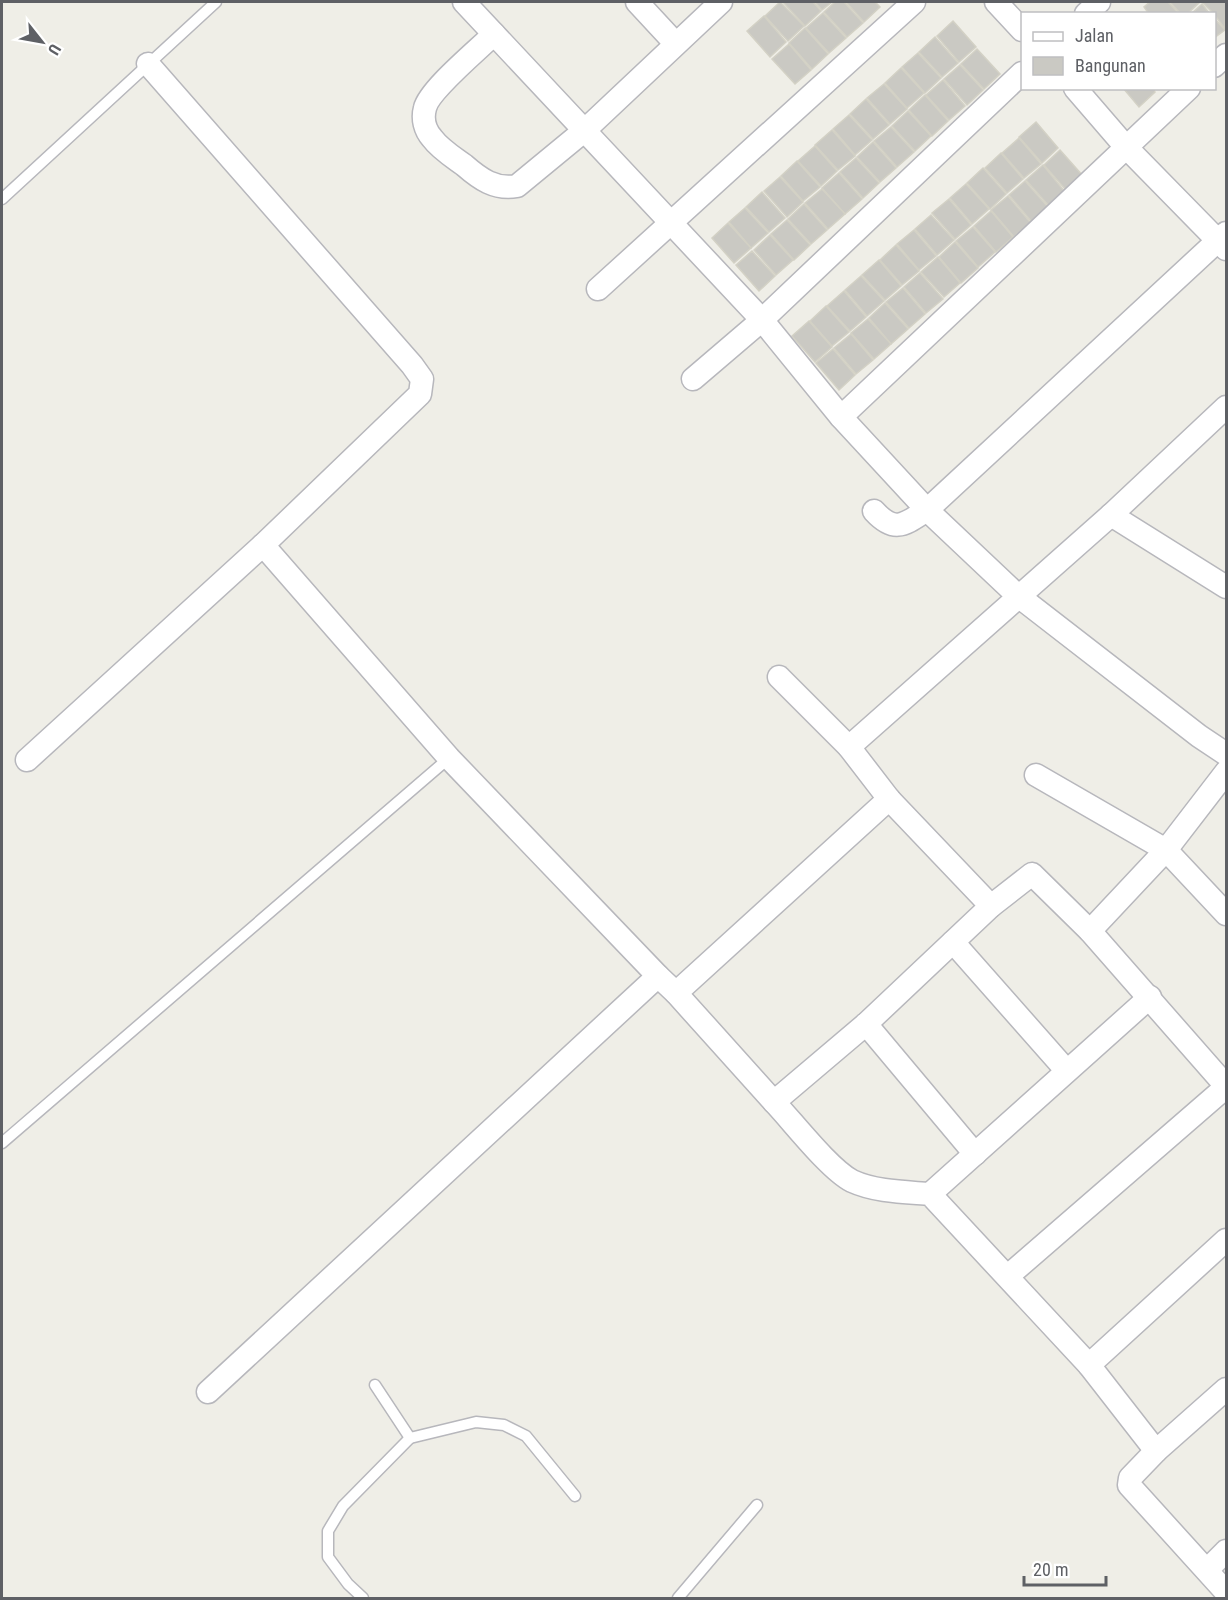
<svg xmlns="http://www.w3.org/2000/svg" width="1228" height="1600" font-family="'Roboto Condensed',sans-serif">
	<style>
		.building { fill: #cac9c3; stroke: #d3d1c5; stroke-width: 1.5 }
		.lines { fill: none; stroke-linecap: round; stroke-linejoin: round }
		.lane-casing { stroke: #b7b7bc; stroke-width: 13 }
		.street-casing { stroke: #b7b7bc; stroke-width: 25 }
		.lane { stroke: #fff; stroke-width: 10 }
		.street { stroke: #fff; stroke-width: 22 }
	</style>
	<rect width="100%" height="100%" fill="#efeee7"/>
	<g class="building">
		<polygon points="780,2 804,26 788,41 765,16"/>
		<polygon points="783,2 813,2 821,11 805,26"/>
		<polygon points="815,2 832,2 822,10"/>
		<polygon points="835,2 844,2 863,23 847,37 824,12"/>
		<polygon points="846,2 875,2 880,7 864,22"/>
		<polygon points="1150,2 1168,2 1179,14 1149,14 1144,7"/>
		<polygon points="1170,2 1200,2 1187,14 1181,14"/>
		<polygon points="1205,2 1226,2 1225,29 1214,14 1203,3"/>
		<polygon points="1202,4 1210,14 1191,14"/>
		<polygon points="823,13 846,38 829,53 806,28"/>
		<polygon points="764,16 786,42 770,57 747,31"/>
		<polygon points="1214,18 1225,30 1214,38"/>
		<polygon points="953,21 976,47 959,62 937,36"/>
		<polygon points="805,28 828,54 812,69 789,43"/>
		<polygon points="935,37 958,63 942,77 919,52"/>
		<polygon points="789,44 811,70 795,84 772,59"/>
		<polygon points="977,49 1000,74 984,89 961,64"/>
		<polygon points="918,53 941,78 925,93 902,67"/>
		<polygon points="960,65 983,90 967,105 944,79"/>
		<polygon points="901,68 924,93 907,108 885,83"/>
		<polygon points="943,80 965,106 949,120 926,95"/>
		<polygon points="884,84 907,109 890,124 867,98"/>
		<polygon points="1123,88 1153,88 1155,92 1139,107"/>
		<polygon points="925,95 948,121 932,136 909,110"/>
		<polygon points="866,99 889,125 873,139 850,114"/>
		<polygon points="908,111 931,136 915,151 892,126"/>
		<polygon points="849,115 872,140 855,155 833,129"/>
		<polygon points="1036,122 1058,148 1042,163 1019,137"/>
		<polygon points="891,127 914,152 897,167 874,141"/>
		<polygon points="832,130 855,156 838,170 815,145"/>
		<polygon points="1019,138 1041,164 1024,178 1002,153"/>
		<polygon points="873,142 896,168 880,182 857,157"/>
		<polygon points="815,146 837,171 821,186 798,161"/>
		<polygon points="1060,150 1083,176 1066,190 1044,165"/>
		<polygon points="1001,153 1023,179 1007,193 985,168"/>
		<polygon points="856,158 879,183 863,198 840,172"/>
		<polygon points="797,161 820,187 803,201 781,176"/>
		<polygon points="1043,165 1065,192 1049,206 1026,180"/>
		<polygon points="983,168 1006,194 990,209 967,183"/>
		<polygon points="839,173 862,199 845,214 822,188"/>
		<polygon points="780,177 803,202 787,217 764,191"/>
		<polygon points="1025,181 1048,207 1031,221 1009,195"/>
		<polygon points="966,184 989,209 972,224 950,198"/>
		<polygon points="822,189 845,214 828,229 805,203"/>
		<polygon points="762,192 785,218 769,232 746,207"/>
		<polygon points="1008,196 1030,222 1014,237 991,210"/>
		<polygon points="949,199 971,225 955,239 932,213"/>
		<polygon points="804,204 827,230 811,244 788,219"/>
		<polygon points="745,208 768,233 751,248 729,222"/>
		<polygon points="991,211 1013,237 996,252 974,226"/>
		<polygon points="931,215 954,240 937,255 915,229"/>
		<polygon points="787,220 810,245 794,260 771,234"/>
		<polygon points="728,223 751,248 734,263 712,238"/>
		<polygon points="973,227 995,252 978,267 956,241"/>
		<polygon points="914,230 936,256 919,270 897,244"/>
		<polygon points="770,235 793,260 776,275 754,250"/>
		<polygon points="955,242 978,268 961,283 939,257"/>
		<polygon points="896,245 919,271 902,285 880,260"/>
		<polygon points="752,251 775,276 759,291 736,265"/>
		<polygon points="938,257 960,283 944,297 921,272"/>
		<polygon points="879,260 901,286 885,300 862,275"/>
		<polygon points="920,273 943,299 926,313 904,287"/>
		<polygon points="861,276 884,301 867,316 845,290"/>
		<polygon points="903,288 925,314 909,328 886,302"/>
		<polygon points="844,291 866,317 850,331 827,306"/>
		<polygon points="885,303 908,329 891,344 869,318"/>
		<polygon points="826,306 849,332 832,346 810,321"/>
		<polygon points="868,319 891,344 874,359 851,333"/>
		<polygon points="809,321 832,347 815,362 792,336"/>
		<polygon points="851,334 873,360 856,374 834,348"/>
		<polygon points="833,349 855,375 839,390 816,363"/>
	</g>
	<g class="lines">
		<g class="lane-casing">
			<g id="lane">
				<polyline points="2,199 216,2"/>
				<polyline points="2,1143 449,758"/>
				<polyline points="375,1385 410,1438"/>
				<polyline points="363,1598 348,1584 328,1557 328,1531 343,1506 410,1438 476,1422 504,1425 526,1436 575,1496"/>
				<polyline points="678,1598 757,1505"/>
			</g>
		</g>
		<g class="street-casing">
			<g id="street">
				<polyline points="464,2 762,320 841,417 927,510 1017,595 1199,736 1226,754"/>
				<polyline points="637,2 675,43"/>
				<polyline points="996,2 1022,30"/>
				<polyline points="1086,14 1099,2"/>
				<path d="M494,34C479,49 429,90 425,108C422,119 425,130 432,138C440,149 453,157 464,165C480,179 495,190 517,186L585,130L721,2"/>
				<polyline points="1214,66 1226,55"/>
				<polyline points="1075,88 1125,146 1226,249"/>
				<polyline points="598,289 914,2"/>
				<polyline points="693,379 762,320 1022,73"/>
				<polyline points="841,417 1189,88"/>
				<path d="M874,511C895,534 905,524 927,510L1226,233"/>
				<polyline points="1111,515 1226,587"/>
				<polyline points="263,545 449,758 658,976"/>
				<polyline points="779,677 849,747"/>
				<polyline points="27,760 263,545 420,394 422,379 412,365 148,64"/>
				<polyline points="1036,775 1166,850 1226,914"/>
				<polyline points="991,906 889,799 849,747 1111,515 1226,407"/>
				<polyline points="1090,931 1166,850 1226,772"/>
				<polyline points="953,942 1066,1070"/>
				<polyline points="866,1024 975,1154"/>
				<path d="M1226,1086L1090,931L1032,874L991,906L866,1024L774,1102C793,1122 829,1169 852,1181C876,1192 905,1192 930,1194L1089,1365L1156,1451L1226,1389"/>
				<polyline points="774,1102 676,993 889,799"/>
				<polyline points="930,1194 1150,997"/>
				<polyline points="1008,1276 1226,1087"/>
				<polyline points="1089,1365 1226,1240"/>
				<polyline points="208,1392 658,976 676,993"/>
				<polyline points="1156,1451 1130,1478 1129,1485 1226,1592"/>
				<polyline points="1207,1570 1226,1551"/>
			</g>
		</g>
		<use href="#lane" class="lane"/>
		<use href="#street" class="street"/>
	</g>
	<rect width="1228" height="1600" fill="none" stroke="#5e6065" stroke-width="6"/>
	<rect x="1021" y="12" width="195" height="78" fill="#ffffff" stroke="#bfbfc1" stroke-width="1.5"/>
	<rect x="1033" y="32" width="30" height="9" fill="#ffffff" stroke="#bfbfc1" stroke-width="1.5"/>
	<text x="1075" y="42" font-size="18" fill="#5e6065">Jalan</text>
	<rect x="1033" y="57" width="30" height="18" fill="#cac9c3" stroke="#bfbfc1" stroke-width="1.5"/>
	<text x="1075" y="72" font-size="18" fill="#5e6065">Bangunan</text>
	<g transform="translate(42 42) rotate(121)" stroke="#ffffff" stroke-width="4.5" paint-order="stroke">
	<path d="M0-4.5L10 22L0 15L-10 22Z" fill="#5e6065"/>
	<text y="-9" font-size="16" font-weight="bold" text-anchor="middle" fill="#5e6065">U</text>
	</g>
	<path d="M1024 1576v9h82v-9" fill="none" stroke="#5e6065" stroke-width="3"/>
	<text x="1033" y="1576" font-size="18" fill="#5e6065" stroke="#ffffff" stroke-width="4.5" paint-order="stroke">20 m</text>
</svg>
